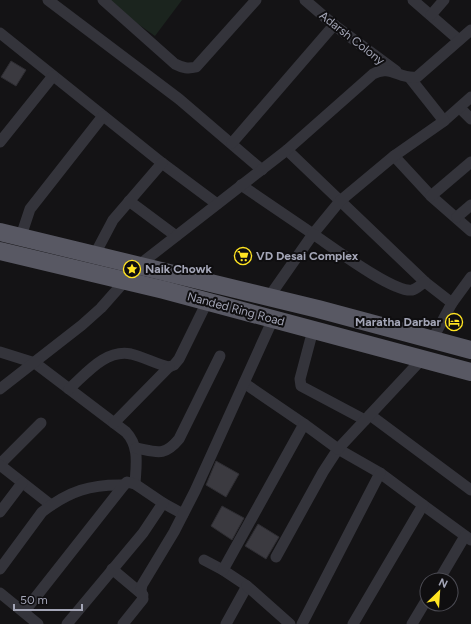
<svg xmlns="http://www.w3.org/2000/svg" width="471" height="624" font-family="Figtree,sans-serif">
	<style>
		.green { fill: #1b241e }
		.building { fill: #3b3a40; stroke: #2e2d32 }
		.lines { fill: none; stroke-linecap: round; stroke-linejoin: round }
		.minor { stroke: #34343b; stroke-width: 11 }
		.trunk { stroke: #585863; stroke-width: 18 }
		.labels { text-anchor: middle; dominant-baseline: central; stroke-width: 4; stroke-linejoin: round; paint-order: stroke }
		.street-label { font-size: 12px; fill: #a4a6b7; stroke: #0f0e10 }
		.poi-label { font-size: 12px; font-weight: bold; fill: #a4a6b7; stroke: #0f0e10; text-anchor: start }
	</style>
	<rect width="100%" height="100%" fill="#141315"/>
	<polygon class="green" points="104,0 182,0 155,36"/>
	<g class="building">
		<polygon points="11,61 26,70 16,86 1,77"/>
		<polygon points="216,461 239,474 226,497 206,485"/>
		<polygon points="222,506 244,518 232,540 211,526"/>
		<polygon points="258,524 279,537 266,559 245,546"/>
	</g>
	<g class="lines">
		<g class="minor">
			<polyline points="48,0 179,99 262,170"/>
			<path d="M103,0L175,64C183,68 188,69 196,67L256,0"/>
			<polyline points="305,0 334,25 396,71"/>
			<polyline points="413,0 459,40"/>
			<polyline points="431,15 444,0"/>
			<polyline points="0,33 162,163 217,204"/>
			<polyline points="460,108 471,119"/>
			<polyline points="444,121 471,97"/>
			<polyline points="0,142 53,76"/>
			<polyline points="232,143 334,25"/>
			<polyline points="287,150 425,282 452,303"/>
			<polyline points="394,156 431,196 471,231"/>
			<polyline points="241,185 313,234 340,201 394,156 444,121 410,78"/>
			<polyline points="431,196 471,162"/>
			<polyline points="129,201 176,236"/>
			<polyline points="457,217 471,205"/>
			<polyline points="21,236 30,209 103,116"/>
			<polyline points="95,254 113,220 162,163"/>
			<path d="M269,297L313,234C331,246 393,293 412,290C417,289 421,284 425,282"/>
			<polyline points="313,330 300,379 301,386 365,420"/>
			<polyline points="432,340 452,303 471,277"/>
			<path d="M0,352L35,363L126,432C140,447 136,465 135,484"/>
			<polyline points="244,383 304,424"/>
			<path d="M0,389L82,325L101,308L139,265L287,150L373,74C390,64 400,80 417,77L471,30"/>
			<path d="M69,389C86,374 105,349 131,354C144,357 156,364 169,367L174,365L179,359L207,302"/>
			<polyline points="370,415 471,490"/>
			<polyline points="114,423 169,367"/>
			<path d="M136,448C157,452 164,457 179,439L220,356"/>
			<polyline points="0,464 41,423"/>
			<polyline points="0,465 51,505"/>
			<polyline points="423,505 471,540"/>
			<polyline points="0,512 22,483"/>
			<polyline points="276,557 323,472 338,449 380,473 423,505 353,624"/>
			<polyline points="204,560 223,570 247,586 226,624"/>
			<path d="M0,569L42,512C69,491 91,484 124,485"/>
			<polyline points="112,569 143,595"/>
			<polyline points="223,570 304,424 338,449 422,359"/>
			<polyline points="439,580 465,536"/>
			<polyline points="247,586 290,624"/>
			<polyline points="0,593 38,624"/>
			<polyline points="24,612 124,485 127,482 135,484 163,503 183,514"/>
			<polyline points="67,624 143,533 163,503"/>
			<polyline points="123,624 143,599 141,590 142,585 174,532 195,491 273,319"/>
			<polyline points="302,624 380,473"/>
			<polyline points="412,624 427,599"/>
		</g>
		<g class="trunk">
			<polyline points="0,232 318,309 471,350"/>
			<polyline points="0,251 164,290 471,372"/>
		</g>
	</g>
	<defs>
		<g id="supermarket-ring" transform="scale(0.9)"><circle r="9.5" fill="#0f0e10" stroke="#ffe422" stroke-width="1.5"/><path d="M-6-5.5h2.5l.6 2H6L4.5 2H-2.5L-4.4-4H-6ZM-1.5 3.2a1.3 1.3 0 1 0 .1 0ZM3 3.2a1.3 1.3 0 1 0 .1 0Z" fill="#ffe422"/></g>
		<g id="sight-ring" transform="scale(0.9)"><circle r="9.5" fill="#0f0e10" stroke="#ffe422" stroke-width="1.5"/><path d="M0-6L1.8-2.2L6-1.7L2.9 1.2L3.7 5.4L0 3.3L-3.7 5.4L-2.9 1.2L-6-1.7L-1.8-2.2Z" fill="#ffe422"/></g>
		<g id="hotel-ring" transform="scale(0.9)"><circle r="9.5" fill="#0f0e10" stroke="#ffe422" stroke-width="1.5"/><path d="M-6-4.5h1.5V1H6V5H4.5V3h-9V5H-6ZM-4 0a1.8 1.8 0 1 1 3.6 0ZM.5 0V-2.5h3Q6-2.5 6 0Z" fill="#ffe422"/></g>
	</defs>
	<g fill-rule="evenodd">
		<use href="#supermarket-ring" x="243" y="256"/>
		<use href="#sight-ring" x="132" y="269"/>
		<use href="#hotel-ring" x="454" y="322"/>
	</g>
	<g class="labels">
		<g class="street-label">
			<text transform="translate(352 38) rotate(38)">Adarsh Colony</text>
			<text transform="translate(236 309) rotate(15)">Nanded Ring Road</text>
		</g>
		<g class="poi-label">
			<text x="256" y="256">VD Desai Complex</text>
			<text x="145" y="269">Naik Chowk</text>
			<text x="441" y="322" text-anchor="end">Maratha Darbar</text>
		</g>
	</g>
	<g transform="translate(439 592) rotate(25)"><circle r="19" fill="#0f0e10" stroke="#4b4b53"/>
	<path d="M0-3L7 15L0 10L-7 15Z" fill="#ffe422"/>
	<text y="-6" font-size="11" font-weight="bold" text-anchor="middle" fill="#a4a6b7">N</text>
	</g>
	<path d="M14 604v6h68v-6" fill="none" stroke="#a4a6b7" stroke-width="2"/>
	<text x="20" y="604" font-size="12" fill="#a4a6b7" stroke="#0f0e10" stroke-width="3" paint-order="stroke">50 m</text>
</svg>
